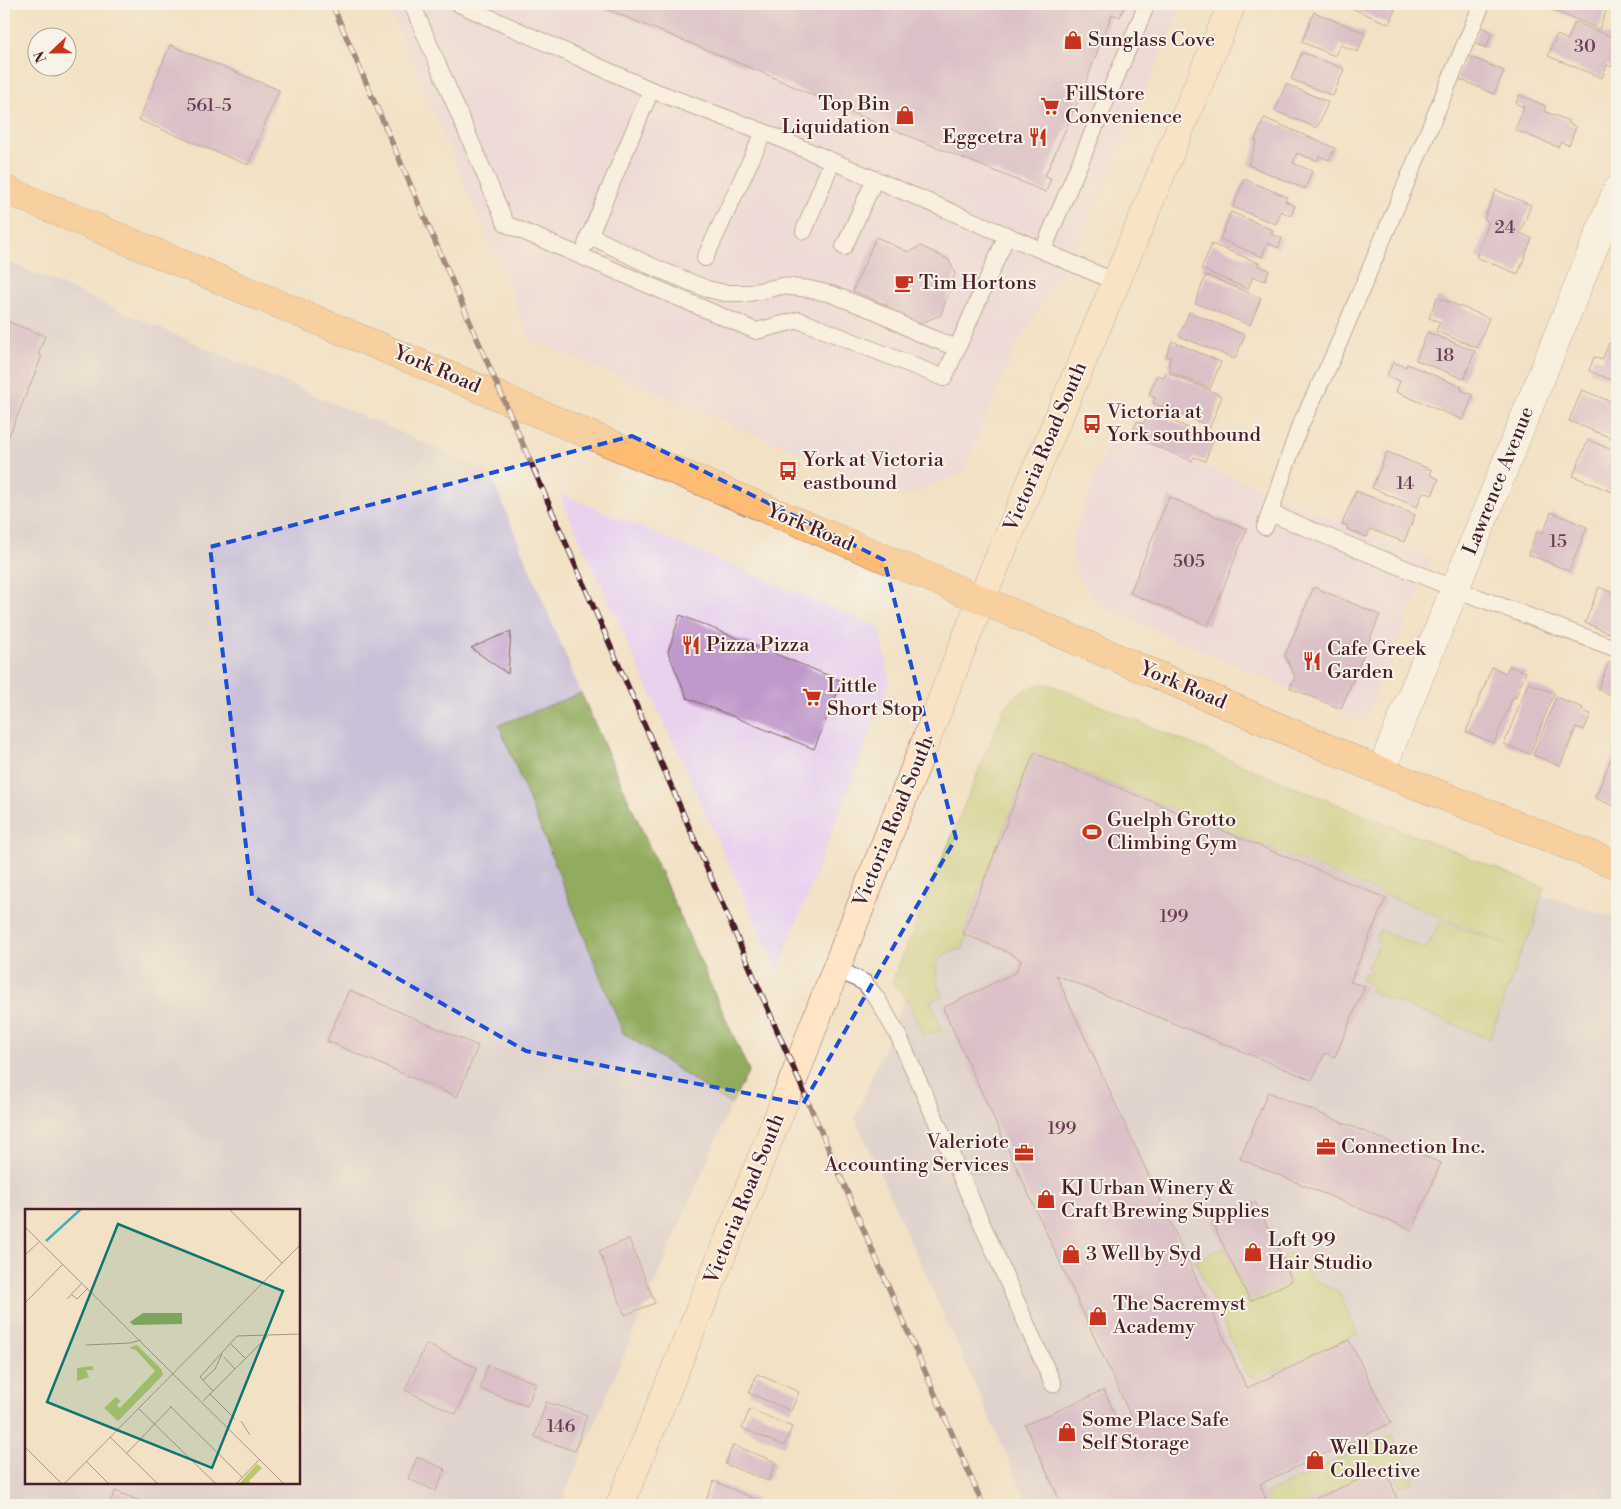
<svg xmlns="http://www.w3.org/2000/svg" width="1621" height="1509" font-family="'Libre Bodoni',serif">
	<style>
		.built { fill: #e8d2ee }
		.industrial { fill: #c9bfd7; fill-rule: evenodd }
		.green { fill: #b8c86a; stroke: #81744a }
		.forest { fill: #92ac5e; stroke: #6e6644 }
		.building { fill: #bf98cc }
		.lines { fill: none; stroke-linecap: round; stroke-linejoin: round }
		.service-casing { stroke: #856361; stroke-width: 18 }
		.minor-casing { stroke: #856361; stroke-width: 29 }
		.secondary-casing { stroke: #856361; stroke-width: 29 }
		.primary-casing { stroke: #856361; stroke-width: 29 }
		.service { stroke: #fff; stroke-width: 16 }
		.minor { stroke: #fff; stroke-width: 28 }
		.secondary { stroke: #ffe4c6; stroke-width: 28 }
		.primary { stroke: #febb71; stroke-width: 28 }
		.rail-casing { stroke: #4a1f2b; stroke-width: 5.5 }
		.rail { stroke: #f7f3e8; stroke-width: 4; stroke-dasharray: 11; stroke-linecap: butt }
		.marked { fill: none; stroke: #1d4ed8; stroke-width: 4; stroke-dasharray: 10 6; stroke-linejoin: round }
		.labels { text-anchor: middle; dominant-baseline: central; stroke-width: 4; stroke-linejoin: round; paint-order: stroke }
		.number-label { font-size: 18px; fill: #673d53 }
		.poi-label { font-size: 20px; fill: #4a1f2b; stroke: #f7f3e8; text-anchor: start }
		.street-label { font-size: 20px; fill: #4a1f2b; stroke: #f7f3e8 }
		.inset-river { fill: none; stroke: #41b1b9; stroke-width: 2.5 }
		.inset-road { fill: none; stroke: #af9387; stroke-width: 1 }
		.view { fill: #0f766e; fill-opacity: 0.15; stroke: #0f766e; stroke-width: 2.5 }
		.inset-edge { fill: none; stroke: #4a1f2b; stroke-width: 2.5 }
	</style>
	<rect width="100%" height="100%" fill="#f7f3e8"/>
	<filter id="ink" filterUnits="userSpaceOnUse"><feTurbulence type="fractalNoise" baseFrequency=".02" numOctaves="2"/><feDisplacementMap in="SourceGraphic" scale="10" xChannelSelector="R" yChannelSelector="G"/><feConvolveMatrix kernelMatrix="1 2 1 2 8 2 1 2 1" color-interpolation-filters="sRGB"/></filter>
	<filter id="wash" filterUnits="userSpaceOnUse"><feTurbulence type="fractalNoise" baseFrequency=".0096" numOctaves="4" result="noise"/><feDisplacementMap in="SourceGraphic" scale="20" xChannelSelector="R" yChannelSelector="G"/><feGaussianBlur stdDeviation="1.12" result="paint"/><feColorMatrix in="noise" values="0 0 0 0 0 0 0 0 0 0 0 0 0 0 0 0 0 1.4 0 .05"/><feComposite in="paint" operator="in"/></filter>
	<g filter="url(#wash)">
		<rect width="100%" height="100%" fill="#f2e1c5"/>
		<g class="built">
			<polygon points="388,4 1183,4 1079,243 1014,349 963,473 902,497 530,339"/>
			<polygon points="1113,429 1432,559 1364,721 1097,605 1079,579 1071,544"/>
			<polygon points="559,493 880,628 890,682 778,971"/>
		</g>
		<g class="industrial">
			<path d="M4,260L489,471L581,693L499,725L623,1033L731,1105L560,1505H4ZM26,1210H299V1483H26Z"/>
			<polygon points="1029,698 1541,895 1617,918 1617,1505 1029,1505 855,1118"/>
		</g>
		<g class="green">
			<path d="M1042,684L1051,685L1277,780L1545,888L1541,895L1534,926L1522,950L1490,1039L1370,991L1372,986L1362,980L1364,973L1369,975L1370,969L1367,967L1380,944L1376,940L1379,930L1426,949L1440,921L1507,944L1034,753L963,934L967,936L963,949C932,953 932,971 942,996L930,1001L942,1030L923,1037L910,1005L892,982L1003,711C1013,695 1024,688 1042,684Z"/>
			<path d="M1224,1247L1250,1301L1291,1281L1282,1256L1290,1254C1309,1269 1311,1283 1338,1291L1358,1334L1258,1379L1246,1373L1195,1261Z"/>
			<polygon points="1392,1434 1414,1481 1401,1487 1392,1469 1312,1505 1271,1505 1265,1494"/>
		</g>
		<polygon class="forest" points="581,693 749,1071 731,1105 623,1033 499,725"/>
		<g id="blocks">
			<g class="building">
				<polygon points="594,4 1125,4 1120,17 1112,14 1082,92 1045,176 1051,178 1046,192 845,110 768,75"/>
				<polygon points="1342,4 1394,4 1397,5 1389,24"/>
				<polygon points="1538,4 1609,4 1599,29"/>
				<polygon points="1314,12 1365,33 1358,52 1340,45 1335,56 1302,42"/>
				<polygon points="1575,22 1617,39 1617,52 1611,67 1607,65 1602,78 1548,56 1557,35 1568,40"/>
				<polygon points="1480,27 1492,32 1486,48 1474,43"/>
				<polygon points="170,45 279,90 248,165 139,120"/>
				<polygon points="1302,52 1344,69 1333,96 1291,79"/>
				<polygon points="1466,55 1504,71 1494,94 1457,78"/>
				<polygon points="1286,84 1328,102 1317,128 1275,111"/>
				<polygon points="1519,95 1546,106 1544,111 1569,121 1568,123 1576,127 1569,145 1561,142 1558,147 1515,130 1524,107 1516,104"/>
				<polygon points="1264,118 1335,148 1329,160 1319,156 1317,161 1297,153 1293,163 1312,171 1305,189 1248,165 1257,141 1255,140"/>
				<polygon points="1244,179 1287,197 1285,201 1295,206 1291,216 1281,211 1276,224 1233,207"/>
				<polygon points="1496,190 1531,205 1520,233 1532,238 1518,274 1476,257 1489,222 1484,219"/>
				<polygon points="1231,212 1273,230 1271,234 1282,238 1278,248 1267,243 1262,257 1220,239"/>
				<polygon points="876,237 908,252 921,246 949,260 955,274 941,315 918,324 890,313 887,305 853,291"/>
				<polygon points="1212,244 1259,263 1258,266 1269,270 1265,281 1253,276 1248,289 1201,269"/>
				<polygon points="1206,275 1261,298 1250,325 1195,303"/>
				<polygon points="1437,297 1489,318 1477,348 1436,331 1440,322 1429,318"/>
				<polygon points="1189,312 1245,335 1235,359 1179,336"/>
				<polygon points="4,320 45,336 38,354 42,356 4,448"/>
				<polygon points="1427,332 1475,351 1464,379 1416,360"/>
				<polygon points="1172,341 1221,362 1210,389 1169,371 1171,366 1168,365 1171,357 1166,356"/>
				<polygon points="1609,343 1617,347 1617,382 1589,371 1594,357 1602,360"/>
				<polygon points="1393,362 1406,367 1407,364 1462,387 1461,390 1473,395 1463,420 1396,392 1400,381 1387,376"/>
				<polygon points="1166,372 1222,396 1210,427 1153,403 1155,398 1149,395 1157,375 1164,377"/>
				<polygon points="1582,390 1617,404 1617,430 1614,439 1569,421"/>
				<polygon points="1149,411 1214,439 1205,461 1194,457 1192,461 1131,436 1137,421 1143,424"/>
				<polygon points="1588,440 1617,452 1617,494 1573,476"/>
				<polygon points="1387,452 1432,470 1430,475 1439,479 1432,495 1423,492 1417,507 1372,488"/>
				<polygon points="1356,491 1415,515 1404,542 1370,529 1367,537 1347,529 1348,526 1342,524"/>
				<polygon points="1169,497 1247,529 1208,626 1130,593"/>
				<polygon points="1551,512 1587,527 1569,571 1528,554 1537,531 1543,533"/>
				<polygon points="1314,587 1380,615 1341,709 1290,688 1295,677 1285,655"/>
				<polygon points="1599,587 1617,595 1617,636 1585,623"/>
				<polygon points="680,615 842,681 814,749 687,698 668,652"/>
				<polygon points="511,631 508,674 471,648"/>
				<polygon points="1609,662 1617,665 1616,697 1598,689"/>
				<polygon points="1509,666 1526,672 1515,698 1513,697 1494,743 1466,732 1492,667 1506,673"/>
				<polygon points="1528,683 1554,693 1530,754 1504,744"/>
				<polygon points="1556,697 1583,708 1582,711 1591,714 1584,730 1576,727 1560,766 1533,755"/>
				<polygon points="1617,744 1617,807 1595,798"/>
				<polygon points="1034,753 1386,898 1350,982 1365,986 1335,1057 1325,1053 1312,1080 1056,975 1247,1388 1349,1340 1391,1423 1260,1484 1268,1505 1062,1505 1025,1425 1104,1390 1120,1426 1133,1421 943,1008 1016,972 1021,960 1003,950 963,934"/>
				<polygon points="349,990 478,1046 457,1097 327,1041"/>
				<polygon points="1268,1092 1441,1163 1412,1230 1240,1159"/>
				<polygon points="1255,1202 1282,1256 1292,1281 1250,1301 1212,1222"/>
				<polygon points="629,1239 655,1303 625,1315 599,1251"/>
				<polygon points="426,1344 477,1368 456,1414 405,1390"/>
				<polygon points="488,1365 536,1383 527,1406 480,1389"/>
				<polygon points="757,1374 799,1392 791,1411 749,1393"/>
				<polygon points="546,1402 587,1415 575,1451 535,1437"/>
				<polygon points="750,1409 792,1427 784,1446 742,1428"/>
				<polygon points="733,1445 776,1462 768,1481 725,1464"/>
				<polygon points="417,1457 445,1469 436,1491 408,1479"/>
				<polygon points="1386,1468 1399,1505 1301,1505"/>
				<polygon points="714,1481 757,1500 755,1505 719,1505 706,1500"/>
				<polygon points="115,1491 150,1505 109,1505"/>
			</g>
		</g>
	</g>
	<g filter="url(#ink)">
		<use href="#blocks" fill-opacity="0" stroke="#856361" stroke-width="1"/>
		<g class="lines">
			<g class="service-casing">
				<g id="service">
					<polyline points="412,4 506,224 756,331 799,320 944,378 1007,235"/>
					<polyline points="459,4 651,90 764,132 1116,282"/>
					<polyline points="804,231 832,161"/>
					<polyline points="589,235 651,266 707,289 725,293 750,293 782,286 809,289 831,294 878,312 916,332 957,348"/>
					<polyline points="586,244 651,90"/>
					<polyline points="844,247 875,179"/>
					<polyline points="1043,250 1147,4"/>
					<polyline points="705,258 764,132"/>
					<polyline points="1270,513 1455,589 1617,649"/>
					<polyline points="1265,527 1299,428 1332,359 1482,4"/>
					<polyline points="836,968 865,983 878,1000 899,1037 1053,1384"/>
				</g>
			</g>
			<g class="minor-casing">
				<polyline id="minor" points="1381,771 1617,190"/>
			</g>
			<g class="secondary-casing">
				<polyline id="secondary" points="620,1505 796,1073 812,1030 981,600 1116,282 1232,4"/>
			</g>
			<g class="primary-casing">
				<polyline id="primary" points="4,189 912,570 1381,771 1617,865"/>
			</g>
			<use href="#service" class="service"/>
			<use href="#minor" class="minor"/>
			<use href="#secondary" class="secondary"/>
			<use href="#primary" class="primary"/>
			<g class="rail-casing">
				<polyline id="rail" points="332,4 983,1505"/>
			</g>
			<use href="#rail" class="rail"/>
		</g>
	</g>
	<path d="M0 0H1621V1509H0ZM632,436L884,560L956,838L803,1104L526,1051L252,896L210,547Z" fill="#f2e1c5" fill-opacity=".55" fill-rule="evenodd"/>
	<path class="marked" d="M632,436L884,560L956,838L803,1104L526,1051L252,896L210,547Z"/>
	<defs>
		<g id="shop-bare" transform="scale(1.5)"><path d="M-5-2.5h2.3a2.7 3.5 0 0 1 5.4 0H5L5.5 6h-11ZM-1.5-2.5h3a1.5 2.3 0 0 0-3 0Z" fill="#c8321e" stroke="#f7f3e8" stroke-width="2.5" paint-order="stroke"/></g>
		<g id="supermarket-bare" transform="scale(1.5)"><path d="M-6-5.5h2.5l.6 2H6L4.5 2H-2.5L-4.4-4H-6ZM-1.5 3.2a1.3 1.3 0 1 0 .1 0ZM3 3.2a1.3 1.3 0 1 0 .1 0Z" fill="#c8321e" stroke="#f7f3e8" stroke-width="2.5" paint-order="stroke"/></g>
		<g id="restaurant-bare" transform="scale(1.5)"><path d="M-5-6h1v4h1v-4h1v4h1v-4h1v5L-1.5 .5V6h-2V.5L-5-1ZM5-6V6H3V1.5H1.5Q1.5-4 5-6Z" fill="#c8321e" stroke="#f7f3e8" stroke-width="2.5" paint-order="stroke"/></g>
		<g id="cafe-bare" transform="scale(1.5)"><path d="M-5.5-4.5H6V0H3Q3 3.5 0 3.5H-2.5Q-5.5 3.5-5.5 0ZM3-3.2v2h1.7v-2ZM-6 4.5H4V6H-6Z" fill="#c8321e" stroke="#f7f3e8" stroke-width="2.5" paint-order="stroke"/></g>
		<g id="bus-bare" transform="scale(1.5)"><path d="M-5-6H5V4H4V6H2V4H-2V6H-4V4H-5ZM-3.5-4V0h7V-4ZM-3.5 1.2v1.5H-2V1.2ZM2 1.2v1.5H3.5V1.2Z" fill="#c8321e" stroke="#f7f3e8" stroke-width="2.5" paint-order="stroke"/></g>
		<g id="stadium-bare" transform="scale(1.5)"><path d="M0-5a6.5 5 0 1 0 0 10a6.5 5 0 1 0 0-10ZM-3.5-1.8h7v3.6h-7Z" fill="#c8321e" stroke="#f7f3e8" stroke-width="2.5" paint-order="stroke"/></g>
		<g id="office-bare" transform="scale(1.5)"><path d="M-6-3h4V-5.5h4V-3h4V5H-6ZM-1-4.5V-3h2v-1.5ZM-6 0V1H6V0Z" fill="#c8321e" stroke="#f7f3e8" stroke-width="2.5" paint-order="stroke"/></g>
	</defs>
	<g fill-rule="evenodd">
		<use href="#shop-bare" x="1073" y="40"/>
		<use href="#supermarket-bare" x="1050" y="106"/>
		<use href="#shop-bare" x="905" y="115"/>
		<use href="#restaurant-bare" x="1038" y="137"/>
		<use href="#cafe-bare" x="904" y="283"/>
		<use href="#bus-bare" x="1092" y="424"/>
		<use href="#bus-bare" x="788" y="471"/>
		<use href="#restaurant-bare" x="691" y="645"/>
		<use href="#restaurant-bare" x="1312" y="661"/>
		<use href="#supermarket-bare" x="812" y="697"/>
		<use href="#stadium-bare" x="1092" y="832"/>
		<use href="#office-bare" x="1326" y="1147"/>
		<use href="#office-bare" x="1024" y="1153"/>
		<use href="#shop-bare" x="1046" y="1199"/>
		<use href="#shop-bare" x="1253" y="1252"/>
		<use href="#shop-bare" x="1071" y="1254"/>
		<use href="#shop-bare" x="1098" y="1316"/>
		<use href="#shop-bare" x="1067" y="1432"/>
		<use href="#shop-bare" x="1315" y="1460"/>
	</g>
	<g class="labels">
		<g class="number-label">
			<text x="1585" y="46">30</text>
			<text x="209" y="105">561-5</text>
			<text x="1505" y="227">24</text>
			<text x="1445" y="355">18</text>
			<text x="1405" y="483">14</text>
			<text x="1558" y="541">15</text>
			<text x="1189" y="561">505</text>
			<text x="1174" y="916">199</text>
			<text x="1062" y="1128">199</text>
			<text x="561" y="1426">146</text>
		</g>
		<g class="poi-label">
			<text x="1088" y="40">Sunglass Cove</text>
			<text x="1065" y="94">FillStore<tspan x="1065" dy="23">Convenience</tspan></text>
			<text x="890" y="104" text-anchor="end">Top Bin<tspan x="890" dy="23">Liquidation</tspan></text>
			<text x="1023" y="137" text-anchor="end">Eggcetra</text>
			<text x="919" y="283">Tim Hortons</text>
			<text x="1107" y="412">Victoria at<tspan x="1107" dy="23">York southbound</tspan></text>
			<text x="803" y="460">York at Victoria<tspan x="803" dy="23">eastbound</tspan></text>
			<text x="706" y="645">Pizza Pizza</text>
			<text x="1327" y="649">Cafe Greek<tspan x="1327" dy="23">Garden</tspan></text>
			<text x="827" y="686">Little<tspan x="827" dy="23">Short Stop</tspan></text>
			<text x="1107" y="820">Guelph Grotto<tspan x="1107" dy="23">Climbing Gym</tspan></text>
			<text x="1009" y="1142" text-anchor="end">Valeriote<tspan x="1009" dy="23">Accounting Services</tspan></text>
			<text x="1341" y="1147">Connection Inc.</text>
			<text x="1061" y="1188">KJ Urban Winery &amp;<tspan x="1061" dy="23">Craft Brewing Supplies</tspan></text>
			<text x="1268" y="1240">Loft 99<tspan x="1268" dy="23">Hair Studio</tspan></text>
			<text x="1086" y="1254">3 Well by Syd</text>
			<text x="1113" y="1304">The Sacremyst<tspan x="1113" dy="23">Academy</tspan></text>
			<text x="1082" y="1420">Some Place Safe<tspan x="1082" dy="23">Self Storage</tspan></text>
			<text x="1330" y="1448">Well Daze<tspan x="1330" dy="23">Collective</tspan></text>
		</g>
		<g class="street-label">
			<text transform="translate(437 370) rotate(23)">York Road</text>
			<text transform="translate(1046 447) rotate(-67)">Victoria Road South</text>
			<text transform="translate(1499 481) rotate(-68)">Lawrence Avenue</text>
			<text transform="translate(810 528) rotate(23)">York Road</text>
			<text transform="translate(1183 686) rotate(23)">York Road</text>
			<text transform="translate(894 822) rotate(-68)">Victoria Road South</text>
			<text transform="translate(745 1199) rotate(-68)">Victoria Road South</text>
		</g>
	</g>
	<g transform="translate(25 1209)">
		<rect width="275" height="275" fill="#f2e1c5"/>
		<path d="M112,136L136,160L138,166L93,212L79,199L91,188L96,192L92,196L95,199L130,162L111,141L104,139ZM68,157V161H61L64,168L52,172V159ZM232,255L237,259L224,272L227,275H214Z" fill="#b8c86a"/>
		<path d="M118,104H157V115L108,116L105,113Z" fill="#92ac5e"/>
		<path class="inset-river" d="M21,32L56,0"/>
		<path class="inset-road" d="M204,0L257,54M0,18L259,275M0,46L15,32M46,85L52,90L63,79M42,90L57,74M0,94L38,55M205,134L220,149M61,136L105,134L116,131M199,148L210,160M178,171L190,160L197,145M188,182L175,168L212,127L275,125M185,185L210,210M178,192L243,127M145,197L217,268M113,199L191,275M216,212L225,226M85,228L133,275M0,238L37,275M102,244L146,198M61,252L84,275M39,275L275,36M211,275L235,250"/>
		<path class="view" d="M93,15L258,82L187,259L22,193Z"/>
		<rect width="275" height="275" class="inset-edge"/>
	</g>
	<rect width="1621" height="1509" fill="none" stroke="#f7f3e8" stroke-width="20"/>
	<g transform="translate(52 52) rotate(248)"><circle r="24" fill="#f7f3e8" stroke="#b29e9c"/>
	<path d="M0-4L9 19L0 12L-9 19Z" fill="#c8321e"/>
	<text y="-8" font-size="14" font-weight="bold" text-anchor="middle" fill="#4a1f2b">N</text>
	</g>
</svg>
